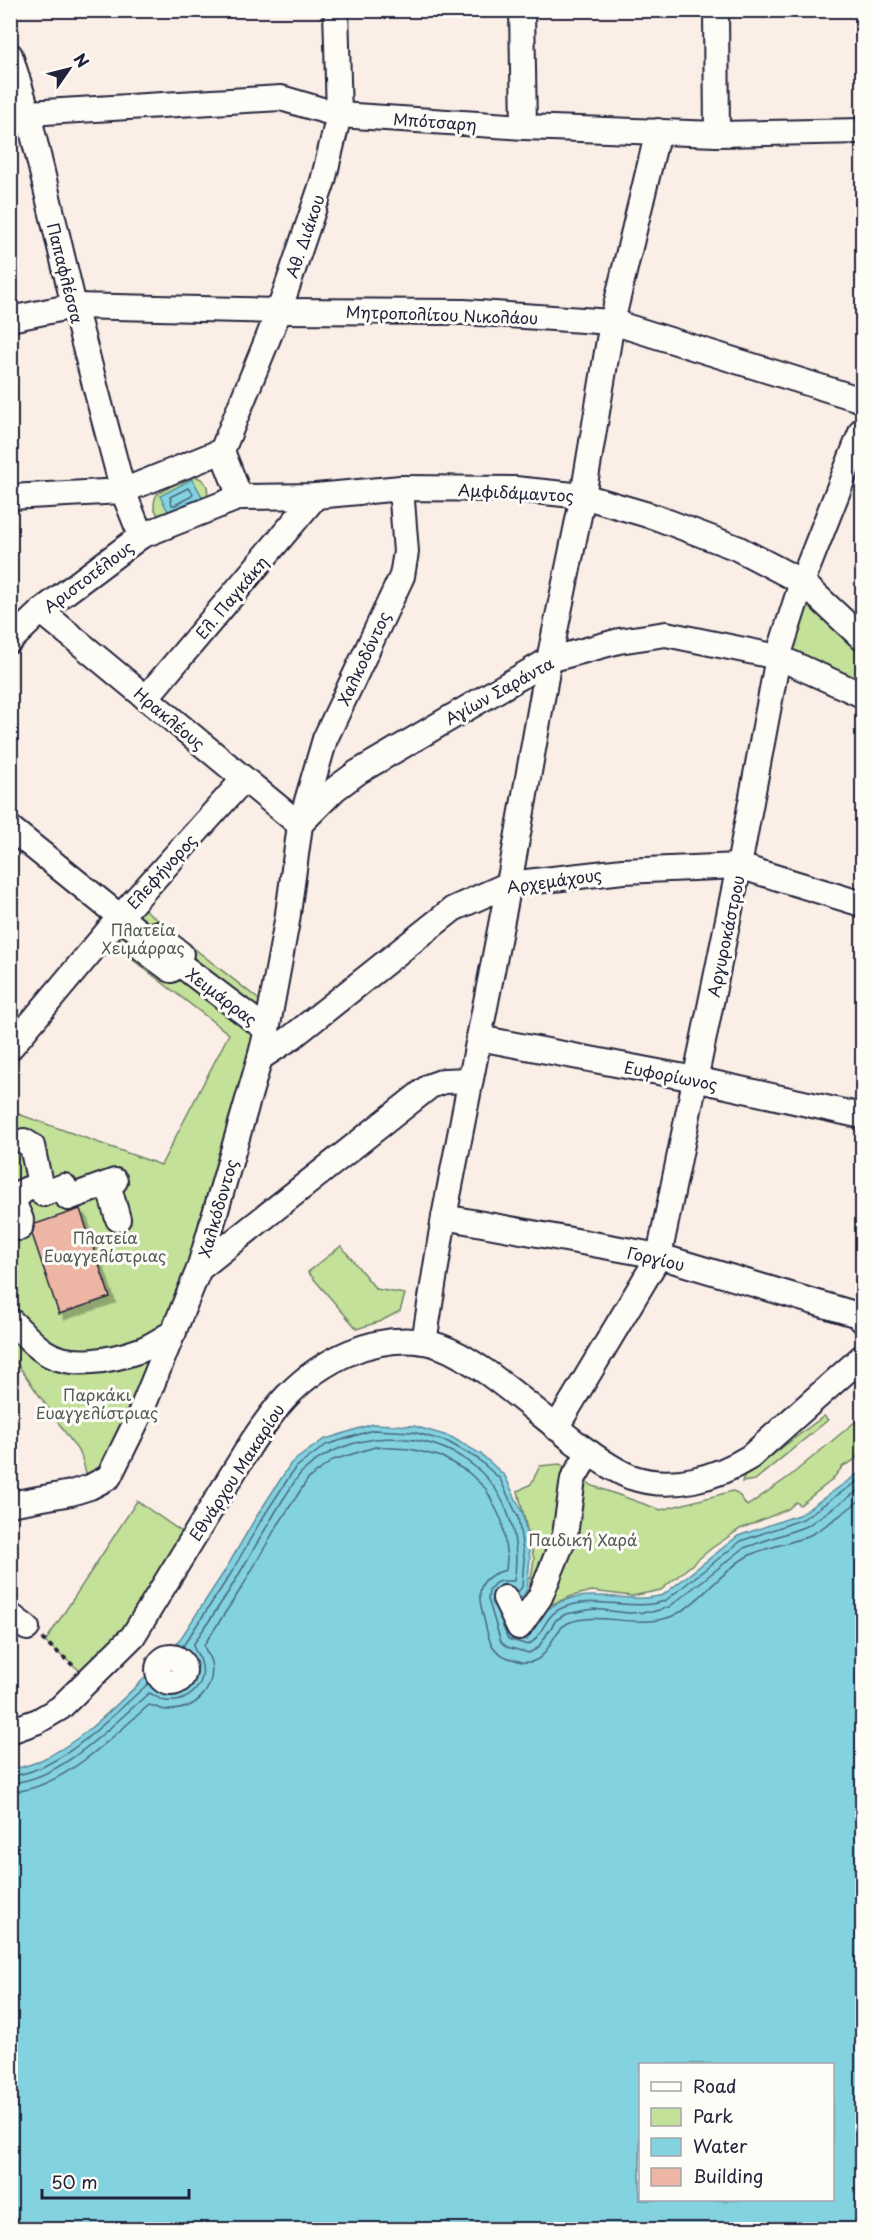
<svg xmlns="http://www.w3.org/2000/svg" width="873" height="2240" font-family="'Playpen Sans',sans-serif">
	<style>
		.green { fill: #c3e198; stroke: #72826a; stroke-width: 1.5 }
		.water { fill: #83d2e0; stroke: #5c8c9e; stroke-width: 1.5; fill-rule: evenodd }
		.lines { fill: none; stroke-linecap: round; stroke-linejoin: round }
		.shore { stroke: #49687d; stroke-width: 1.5 }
		.building { fill: #edb5a4; stroke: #22223b; stroke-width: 1.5; filter: url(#shadow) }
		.minor-casing { stroke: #22223b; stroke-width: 28 }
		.path { stroke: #22223b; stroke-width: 4; stroke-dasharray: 4.5 4.5; stroke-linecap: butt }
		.minor { stroke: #fdfcf7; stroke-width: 24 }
		.labels { text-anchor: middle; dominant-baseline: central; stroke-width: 6; stroke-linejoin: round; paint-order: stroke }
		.street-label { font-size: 16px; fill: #22223b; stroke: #fdfcf7 }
		.park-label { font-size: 16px; fill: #525b57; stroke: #fdfcf7 }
	</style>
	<defs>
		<filter id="shadow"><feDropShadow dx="5.5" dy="5.5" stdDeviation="0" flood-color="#0004"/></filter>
	</defs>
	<rect width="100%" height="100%" fill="#faeee6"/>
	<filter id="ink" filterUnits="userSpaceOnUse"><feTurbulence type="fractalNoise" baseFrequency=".0167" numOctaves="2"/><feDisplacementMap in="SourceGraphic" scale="12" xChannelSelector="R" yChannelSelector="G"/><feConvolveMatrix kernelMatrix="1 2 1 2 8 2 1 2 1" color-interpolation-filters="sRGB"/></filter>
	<g filter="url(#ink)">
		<g class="green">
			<path d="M189,476C204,476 211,486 206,500L160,517C153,510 152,503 157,494Z"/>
			<polygon points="802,582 862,638 862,695 778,657"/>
			<polygon points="134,901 271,1009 174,1332 90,1487 81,1455 11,1355 11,1342 20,1330 10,1320 10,1111 161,1165 229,1034 103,937"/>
			<polygon points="341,1246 376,1289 405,1294 400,1311 381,1321 357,1329 308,1272"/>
			<polygon points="824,1416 828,1420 755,1480 742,1482 744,1476"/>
			<polygon points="862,1416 862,1452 853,1461 843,1466 831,1481 800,1505 796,1502 788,1509 740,1529 712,1548 661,1590 632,1596 592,1591 572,1596 543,1608 528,1596 534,1559 518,1491 531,1484 540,1466 560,1464 593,1486 661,1510 733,1491 740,1496 747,1506 790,1476"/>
			<polygon points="137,1501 192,1539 90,1679 45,1642"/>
		</g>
		<g class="water">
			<polygon points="192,479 203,498 170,515 160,496"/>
			<path d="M373,1424L414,1426L451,1437L481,1454L505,1476L523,1514L530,1558L527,1590L515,1606L511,1634L527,1640C533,1630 539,1615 548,1609C582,1583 626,1606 663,1595L738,1536L801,1514L862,1471V2229H11L10,1770C21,1767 32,1765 41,1760C83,1741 117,1704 150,1673L167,1688C197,1686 192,1665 173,1650L224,1572L255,1519L291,1463L323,1440ZM640,2064H832V2200H640Z"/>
		</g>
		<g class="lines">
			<g class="shore">
				<polygon points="188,488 193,493 192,496 175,505 172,505 170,497"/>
				<path d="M502,1624L508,1639L528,1645C543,1637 544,1615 562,1608C595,1594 630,1612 665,1601L741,1541L803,1519L862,1478"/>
				<path d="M10,1776C63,1770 111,1716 149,1683L166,1694L178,1693L189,1688L195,1676L194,1665L183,1646L230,1575L260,1522L295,1468L326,1445L373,1430L413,1432L448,1442L478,1459L500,1479L518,1517L524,1558L522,1587L517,1593"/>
				<path d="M10,1783C61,1780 113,1724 149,1693C155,1695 159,1700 166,1701C188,1704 208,1685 201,1662C200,1656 194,1651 193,1645C208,1622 224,1600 238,1576C253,1550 268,1524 284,1498C290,1490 295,1479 302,1472C348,1429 426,1427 474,1466C508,1493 521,1539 514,1581H501L495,1583L489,1590L488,1599L501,1642L507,1647L529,1653L538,1648L556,1620L566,1614L594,1609L628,1613L652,1612L669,1607L744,1548L807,1526L862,1488"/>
				<path d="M10,1792C61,1790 113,1736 149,1705C155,1706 160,1710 167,1710C195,1711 216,1690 211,1662C209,1656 205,1650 204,1645L244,1584L274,1531L308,1479L333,1460L375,1447L410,1449L442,1457L468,1472L486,1489L502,1521L507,1558L506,1570C473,1578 478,1596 485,1623C487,1631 488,1641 494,1648C500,1656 513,1660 522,1662C550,1666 549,1632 568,1623C597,1611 633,1628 667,1618C696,1609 722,1569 750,1555C769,1546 791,1544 810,1535C828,1526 846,1510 862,1499"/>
			</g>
		</g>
		<polygon class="building" points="80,1209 110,1297 59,1314 32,1234 35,1224"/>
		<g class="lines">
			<g class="minor-casing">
				<g id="minor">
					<polyline points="522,10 524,127"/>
					<polyline points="716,10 717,134"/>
					<polyline points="10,55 28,113 74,306 123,491 10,497"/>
					<polyline points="10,118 28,113 281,98 339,115 524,127 717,134 862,131"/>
					<polyline points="10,319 74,306 279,311 464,312 612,322 862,400"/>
					<polyline points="222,451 279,311 323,181 339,115 336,10"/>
					<polygon points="222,451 240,497 141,536 123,491"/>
					<polyline points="240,497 316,496 401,488 515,489 583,496 655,517 737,548 802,582 862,638"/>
					<polyline points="41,611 300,825"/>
					<polyline points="10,641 41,611 141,536"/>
					<polyline points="146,698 316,496"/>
					<polyline points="301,823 335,789 358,772 549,660 619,641 666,634 778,657 862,695"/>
					<polyline points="10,828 150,941"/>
					<polygon points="155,934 181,954 171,970 144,950"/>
					<polyline points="177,962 267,1030"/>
					<polyline points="479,1038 695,1079 862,1116"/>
					<polyline points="10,1048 119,918 244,779"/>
					<polyline points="260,1058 292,1037 453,909 509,884 623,871 739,866 862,904"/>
					<polyline points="24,1141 32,1146 40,1184"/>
					<polyline points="108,1184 118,1219"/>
					<polyline points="444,1217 659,1256 858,1315 862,1320"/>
					<polyline points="20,1228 21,1220 13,1201 23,1191 40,1184 43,1194 64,1186 68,1198 115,1181"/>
					<polyline points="199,1269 430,1086 444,1081 470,1080"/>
					<path d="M10,1320C22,1331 32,1344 45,1352C71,1369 113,1360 141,1350C152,1346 163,1338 174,1332"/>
					<polyline points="424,1342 444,1217 509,884 549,660 583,496 612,322 658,131"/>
					<polyline points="556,1428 659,1256 739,866 778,657 802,582 862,430"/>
					<polyline points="10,1504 71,1493 90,1487 109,1477 140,1414 199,1269 260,1058 267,1030 287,921 300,825 325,739 402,576 406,552 401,488"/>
					<polyline points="505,1598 519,1627 540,1597 547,1580 565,1535 573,1479 589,1452"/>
					<polyline points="10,1615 27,1628"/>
					<circle cx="171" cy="1670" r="13"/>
					<path d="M10,1731L38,1721L60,1708L133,1636L252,1442C263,1426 274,1409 288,1395C322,1360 374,1334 424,1342C448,1346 470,1361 489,1374C519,1396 547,1420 576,1443C593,1455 611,1469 631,1477C671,1491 716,1478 750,1457L862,1357"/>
				</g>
			</g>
			<polyline class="path" points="42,1639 75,1667"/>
			<use href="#minor" class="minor"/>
		</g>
	</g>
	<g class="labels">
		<g class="street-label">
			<text transform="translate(435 121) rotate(4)">Μπότσαρη</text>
			<text transform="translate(304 236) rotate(-71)">Αθ. Διάκου</text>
			<text transform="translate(66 273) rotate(76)">Παπαφλέσσα</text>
			<text transform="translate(442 314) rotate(2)">Μητροπολίτου Νικολάου</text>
			<text transform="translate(516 492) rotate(3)">Αμφιδάμαντος</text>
			<text transform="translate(88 576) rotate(-37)">Αριστοτέλους</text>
			<text transform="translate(231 597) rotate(-50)">Ελ. Παγκάκη</text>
			<text transform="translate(363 658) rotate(-65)">Χαλκοδόντος</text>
			<text transform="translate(499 690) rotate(-29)">Αγίων Σαράντα</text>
			<text transform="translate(170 718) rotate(40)">Ηρακλέους</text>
			<text transform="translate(161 871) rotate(-48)">Ελεφήνορος</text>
			<text transform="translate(554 880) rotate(-8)">Αρχεμάχους</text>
			<text transform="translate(725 936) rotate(-78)">Αργυροκάστρου</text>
			<text transform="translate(222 996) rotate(37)">Χειμάρρας</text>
			<text transform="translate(671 1075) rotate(11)">Ευφορίωνος</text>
			<text transform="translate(217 1208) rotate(-74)">Χαλκόδοντος</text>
			<text transform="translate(656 1258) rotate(13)">Γοργίου</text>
			<text transform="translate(236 1472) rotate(-57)">Εθνάρχου Μακαρίου</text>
		</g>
		<g class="park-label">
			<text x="143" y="929">Πλατεία<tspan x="143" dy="18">Χειμάρρας</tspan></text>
			<text x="105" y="1237">Πλατεία<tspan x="105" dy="18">Ευαγγελίστριας</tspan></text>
			<text x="97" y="1394">Παρκάκι<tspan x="97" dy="18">Ευαγγελίστριας</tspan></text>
			<text x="583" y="1539">Παιδική Χαρά</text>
		</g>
	</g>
	<rect width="873" height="2240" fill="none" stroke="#fdfcf7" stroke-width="36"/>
	<rect x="18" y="18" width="837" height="2204" fill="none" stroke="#22223b" stroke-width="2" filter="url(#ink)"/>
	<rect x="639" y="2063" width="195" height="138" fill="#fdfcf7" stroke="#a5a5ac" stroke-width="1.5"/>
	<rect x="651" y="2082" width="30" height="9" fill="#fdfcf7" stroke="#a5a5ac" stroke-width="1.5"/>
	<text x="693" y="2093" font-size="18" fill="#22223b">Road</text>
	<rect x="651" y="2108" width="30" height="18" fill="#c3e198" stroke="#a5a5ac" stroke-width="1.5"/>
	<text x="693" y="2123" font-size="18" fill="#22223b">Park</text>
	<rect x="651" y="2138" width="30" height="18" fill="#83d2e0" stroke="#a5a5ac" stroke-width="1.5"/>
	<text x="693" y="2153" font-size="18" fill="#22223b">Water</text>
	<rect x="651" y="2168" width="30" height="18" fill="#edb5a4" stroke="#a5a5ac" stroke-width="1.5"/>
	<text x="693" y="2183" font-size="18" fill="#22223b">Building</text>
	<g transform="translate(69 69) rotate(55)" stroke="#fdfcf7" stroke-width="4.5" paint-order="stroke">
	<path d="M0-4.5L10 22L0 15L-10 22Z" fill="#22223b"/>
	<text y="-9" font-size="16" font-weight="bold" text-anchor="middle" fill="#22223b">N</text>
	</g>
	<path d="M42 2189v9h147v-9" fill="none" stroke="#22223b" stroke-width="3"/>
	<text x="51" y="2189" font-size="18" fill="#22223b" stroke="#fdfcf7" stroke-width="4.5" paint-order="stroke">50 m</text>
</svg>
